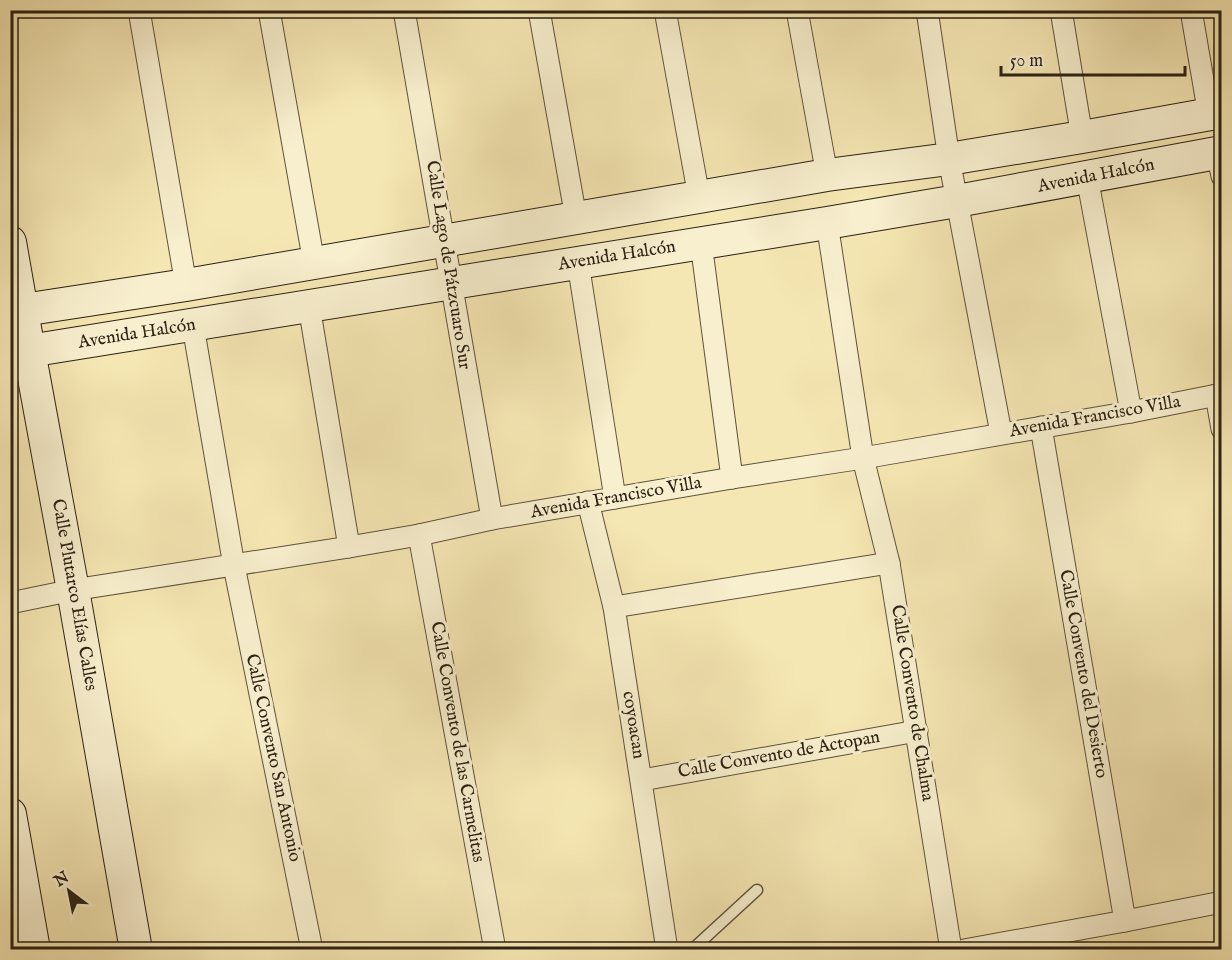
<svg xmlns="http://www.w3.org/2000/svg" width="1232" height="960" font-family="'IM FELL English',serif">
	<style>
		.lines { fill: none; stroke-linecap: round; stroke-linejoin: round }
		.lane-casing { stroke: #5e523c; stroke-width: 13 }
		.street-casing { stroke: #5e523c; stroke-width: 23 }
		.secondary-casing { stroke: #2b2114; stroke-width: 34 }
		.lane { stroke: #f8efce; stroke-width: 10 }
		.street { stroke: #f8efce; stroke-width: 21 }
		.secondary { stroke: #f8efce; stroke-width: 32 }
		.labels { text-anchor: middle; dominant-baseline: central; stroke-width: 6; stroke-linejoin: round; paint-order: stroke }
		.street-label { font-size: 18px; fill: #2b2114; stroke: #f8efce }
	</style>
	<rect width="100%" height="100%" fill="#f5e7b3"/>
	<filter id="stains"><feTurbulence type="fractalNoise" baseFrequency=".00333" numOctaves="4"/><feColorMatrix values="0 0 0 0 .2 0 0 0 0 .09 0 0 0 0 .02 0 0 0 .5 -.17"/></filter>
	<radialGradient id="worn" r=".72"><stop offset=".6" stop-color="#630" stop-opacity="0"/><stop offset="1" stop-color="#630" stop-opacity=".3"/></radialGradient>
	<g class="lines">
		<g class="lane-casing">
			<polyline id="lane" points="689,950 695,947 757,890"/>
		</g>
		<g class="street-casing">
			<g id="street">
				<polyline points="139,10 186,285"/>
				<polyline points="269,10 314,263"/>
				<path d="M404,10C434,180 462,349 492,519"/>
				<polyline points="539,10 576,218"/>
				<polyline points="665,10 699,197"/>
				<polyline points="797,10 827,175"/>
				<polyline points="927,10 949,159 1001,433"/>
				<polyline points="1061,10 1082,137"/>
				<polyline points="1191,10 1209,115"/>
				<polyline points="1217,153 1222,176"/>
				<polyline points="1087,177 1131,412"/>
				<polyline points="827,223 863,458 889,563 951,950"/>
				<polyline points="701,243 732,478"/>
				<polyline points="578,263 615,498"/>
				<polyline points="309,306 349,547"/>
				<polyline points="193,326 234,566 312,950"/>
				<polyline points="1216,395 1222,429"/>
				<polyline points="1041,427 1125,921"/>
				<polyline points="588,502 614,607 667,950"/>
				<polyline points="419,535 495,950"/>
				<polyline points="10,603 73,590 349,547 419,535 492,519 732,478 863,458 1131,412 1222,394"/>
				<polyline points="614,607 889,563"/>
				<polyline points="642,780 917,731"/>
				<polyline points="964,950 1125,921 1222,902"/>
			</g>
		</g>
		<g class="secondary-casing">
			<g id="secondary">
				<polyline points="10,242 29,351 73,590 136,950"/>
				<polyline points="10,312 186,285 827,175 949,159 1082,137 1222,112"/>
				<polyline points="10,354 827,223 957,201 1222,152"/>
				<polyline points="10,814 34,950"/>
			</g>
		</g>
		<use href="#lane" class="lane"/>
		<use href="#street" class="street"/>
		<use href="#secondary" class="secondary"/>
	</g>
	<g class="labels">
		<g class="street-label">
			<text transform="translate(1096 176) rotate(-11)">Avenida Halcón</text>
			<text transform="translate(617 256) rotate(-9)">Avenida Halcón</text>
			<text transform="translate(448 265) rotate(81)">Calle Lago de Pátzcuaro Sur</text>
			<text transform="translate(137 334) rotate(-9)">Avenida Halcón</text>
			<text transform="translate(1095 417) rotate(-10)">Avenida Francisco Villa</text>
			<text transform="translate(616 498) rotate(-10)">Avenida Francisco Villa</text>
			<text transform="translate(74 595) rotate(80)">Calle Plutarco Elías Calles</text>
			<text transform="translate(1083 674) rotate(80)">Calle Convento del Desierto</text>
			<text transform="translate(912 703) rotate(81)">Calle Convento de Chalma</text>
			<text transform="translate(633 725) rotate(81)">coyoacan</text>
			<text transform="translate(457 742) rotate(80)">Calle Convento de las Carmelitas</text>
			<text transform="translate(779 755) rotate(-10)">Calle Convento de Actopan</text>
			<text transform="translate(273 758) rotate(78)">Calle Convento San Antonio</text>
		</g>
	</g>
	<rect width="1232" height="960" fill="none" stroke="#f5e7b3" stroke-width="36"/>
	<rect x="12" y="12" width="1208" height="936" fill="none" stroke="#2b2114" stroke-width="3"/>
	<rect x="18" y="18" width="1196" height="924" fill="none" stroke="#2b2114" stroke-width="1.5"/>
	<g transform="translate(69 891) rotate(328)" stroke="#f8efce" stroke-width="4.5" paint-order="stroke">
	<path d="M0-4.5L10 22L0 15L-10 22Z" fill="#2b2114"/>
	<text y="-9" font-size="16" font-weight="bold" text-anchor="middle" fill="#2b2114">N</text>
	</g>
	<path d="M1001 66v9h184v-9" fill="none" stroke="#2b2114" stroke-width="3"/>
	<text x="1010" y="66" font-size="18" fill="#2b2114" stroke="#f8efce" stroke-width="4.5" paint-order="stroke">50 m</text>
	<rect width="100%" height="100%" filter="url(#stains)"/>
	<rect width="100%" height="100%" fill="url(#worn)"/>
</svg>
